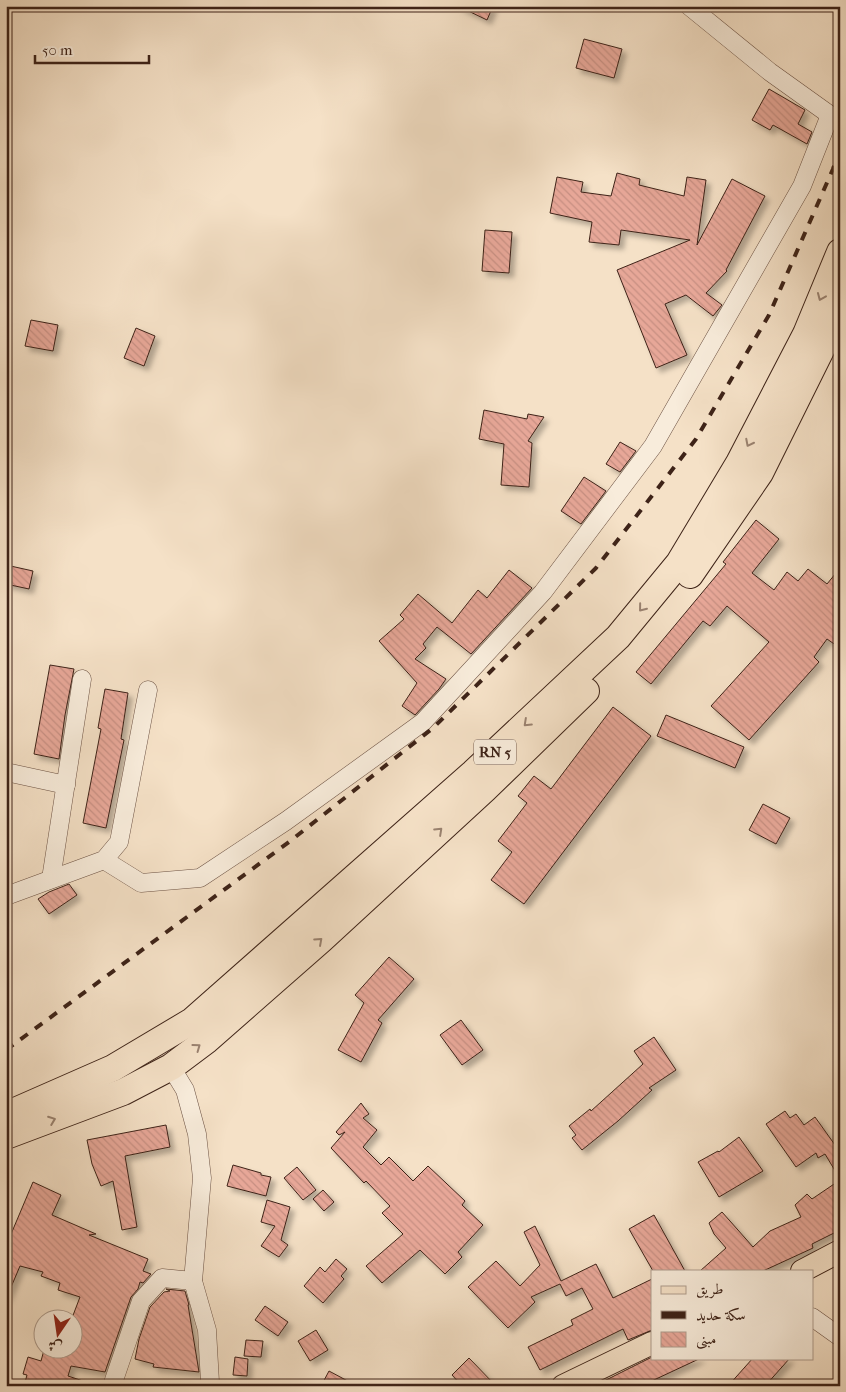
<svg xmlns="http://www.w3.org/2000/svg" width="846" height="1392" font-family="'IM FELL French Canon',Amiri,serif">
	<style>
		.building { fill: url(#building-back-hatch); stroke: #3e2318; filter: url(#shadow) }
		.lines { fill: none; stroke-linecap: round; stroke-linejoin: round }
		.minor-casing { stroke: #6c5244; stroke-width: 19 }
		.major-casing { stroke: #3e2318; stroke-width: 24 }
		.highway-casing { stroke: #3e2318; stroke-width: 28 }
		.minor { stroke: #f8ecdb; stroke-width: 18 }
		.major { stroke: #f5e1c7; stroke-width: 22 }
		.highway { stroke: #f5e1c7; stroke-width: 26 }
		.rail { stroke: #3e2318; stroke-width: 4; stroke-dasharray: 9 9; stroke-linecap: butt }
		.oneway { stroke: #9a8270 }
		.labels { text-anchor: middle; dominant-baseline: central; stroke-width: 4.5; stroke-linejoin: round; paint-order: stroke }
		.shield { fill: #f8ecdb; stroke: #765f52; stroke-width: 1 }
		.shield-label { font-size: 15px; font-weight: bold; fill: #3e2318 }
	</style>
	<defs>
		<pattern id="building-back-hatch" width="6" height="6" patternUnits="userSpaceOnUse" patternTransform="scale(1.25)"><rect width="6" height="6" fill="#e7a798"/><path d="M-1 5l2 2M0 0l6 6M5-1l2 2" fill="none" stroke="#c78f82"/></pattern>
		<filter id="shadow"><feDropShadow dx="4.5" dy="4.5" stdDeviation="2.5" flood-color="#0004"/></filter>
	</defs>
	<rect width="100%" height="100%" fill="#f5e1c7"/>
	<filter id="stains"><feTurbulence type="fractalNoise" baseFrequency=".004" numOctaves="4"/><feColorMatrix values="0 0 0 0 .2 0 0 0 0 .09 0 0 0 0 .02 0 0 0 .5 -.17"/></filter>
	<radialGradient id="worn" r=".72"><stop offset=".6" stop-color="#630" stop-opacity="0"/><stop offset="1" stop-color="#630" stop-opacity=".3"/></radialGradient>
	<g class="building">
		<polygon points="458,6 493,6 487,20"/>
		<polygon points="584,39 622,49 614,78 576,68"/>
		<polygon points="769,89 805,110 798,124 812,132 807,144 773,125 770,130 752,120"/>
		<polygon points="617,173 640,179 639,185 684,196 687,177 706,180 697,245 732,179 765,196 726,270 727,271 706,293 722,305 713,316 686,295 665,304 687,355 656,368 617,270 690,240 621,230 619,245 589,242 592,222 550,213 557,177 583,182 581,192 611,196"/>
		<polygon points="485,230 512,232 509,273 482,271"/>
		<polygon points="31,320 58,325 53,351 25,346"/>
		<polygon points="136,328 155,336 144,366 124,358"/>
		<polygon points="484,410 527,419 528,414 544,417 528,441 532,443 529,487 501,485 504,444 479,439"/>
		<polygon points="620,442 636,451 620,472 606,464"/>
		<polygon points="584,477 606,491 581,524 561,511"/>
		<polygon points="756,520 779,539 752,573 774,590 787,572 798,581 808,569 827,584 840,568 840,648 827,639 814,657 819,662 749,740 711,706 769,642 727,606 710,626 703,621 651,684 636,672 726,564 723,562"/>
		<polygon points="6,565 33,571 29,589 6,584"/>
		<polygon points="509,570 532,588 471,654 437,627 423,644 426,648 415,659 446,679 439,689 415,715 402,706 417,683 379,641 404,619 400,615 418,594 452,623 478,590 487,598"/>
		<polygon points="50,665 74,669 65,715 59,759 34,754"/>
		<polygon points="105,689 128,693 121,739 124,740 106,828 83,823 101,729 98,728"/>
		<polygon points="613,707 651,736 524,904 491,880 512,852 498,841 527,803 518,796 534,776 551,789"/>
		<polygon points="666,715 744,747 735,768 657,736"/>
		<polygon points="763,804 790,818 776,844 749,830"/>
		<polygon points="69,884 77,895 49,914 38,899 49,892"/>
		<polygon points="389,957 414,979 378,1020 382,1023 361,1062 338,1050 364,1003 355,995"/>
		<polygon points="461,1020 483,1050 462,1065 440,1035"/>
		<polygon points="654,1037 676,1070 649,1088 652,1090 618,1121 582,1150 572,1138 576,1135 569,1126 590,1109 591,1111 643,1064 634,1051"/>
		<polygon points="361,1103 369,1114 363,1118 377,1130 363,1147 381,1165 389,1157 413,1181 428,1166 465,1201 462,1205 483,1225 458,1252 462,1257 445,1274 420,1250 382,1283 366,1266 403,1234 382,1213 390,1206 366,1181 364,1183 331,1148 345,1132 339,1135 336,1132"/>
		<polygon points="785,1111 790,1118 796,1114 804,1125 815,1117 840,1152 840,1179 825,1154 818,1158 816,1153 796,1167 766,1124"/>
		<polygon points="166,1125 170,1147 125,1156 137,1227 122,1230 113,1181 101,1186 92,1164 87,1140"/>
		<polygon points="739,1137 763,1171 719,1197 698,1162 718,1151 719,1152"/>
		<polygon points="233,1165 261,1173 261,1175 271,1177 266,1196 227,1186"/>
		<polygon points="297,1167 316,1190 303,1200 284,1178"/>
		<polygon points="840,1180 840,1230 812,1244 813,1248 763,1271 700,1271 726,1248 714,1234 709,1223 722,1212 753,1247 770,1231 801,1217 795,1205 807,1194 812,1199"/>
		<polygon points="33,1182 61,1195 52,1215 96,1234 89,1235 148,1259 143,1271 151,1274 143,1283 140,1282 138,1289 131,1297 105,1372 71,1366 68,1376 92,1384 91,1386 24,1386 27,1375 23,1374 28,1357 41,1361 44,1350 72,1350 72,1318 80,1297 58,1290 60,1283 41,1276 43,1272 20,1266 6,1299 6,1246"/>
		<polygon points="323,1190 334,1202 324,1211 313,1199"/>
		<polygon points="267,1200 290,1207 281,1240 288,1245 279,1257 261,1246 275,1226 261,1222"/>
		<polygon points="654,1215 685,1271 653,1271 629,1229"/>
		<polygon points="535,1226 561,1281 596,1264 613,1298 652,1279 652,1330 628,1340 623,1329 540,1370 528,1347 573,1325 571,1320 593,1309 582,1288 566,1296 560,1284 531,1297 535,1302 508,1328 468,1287 496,1261 520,1286 540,1265 524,1232"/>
		<polygon points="336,1259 347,1269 341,1276 344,1279 323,1303 304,1286 320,1267 325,1272"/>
		<polygon points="166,1289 185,1291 189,1305 188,1305 199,1372 153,1367 154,1364 135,1359 139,1339 150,1307 164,1292 170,1291"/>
		<polygon points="265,1306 288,1322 278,1336 255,1320"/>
		<polygon points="316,1330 328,1350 310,1361 298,1341"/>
		<polygon points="246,1340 263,1341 261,1357 244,1356"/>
		<polygon points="235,1357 248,1359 247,1376 233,1375"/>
		<polygon points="652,1357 701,1358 641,1386 594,1386"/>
		<polygon points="469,1358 496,1386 462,1386 452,1375"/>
		<polygon points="753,1358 790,1358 765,1386 728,1386"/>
		<polygon points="329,1371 357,1386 321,1386"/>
	</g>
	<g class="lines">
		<g class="minor-casing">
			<g id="minor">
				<polyline points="6,772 66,785"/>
				<polyline points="104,860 141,883 200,878 286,821 423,722 543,592 653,446 802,186 830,115 770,72 689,6"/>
				<polyline points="51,879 82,679"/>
				<polyline points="6,896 104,860 119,842 148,690"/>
				<polyline points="171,1067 185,1090 197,1134 202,1178 193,1281 207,1330 210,1382 209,1386"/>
				<polyline points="812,1317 840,1337"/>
				<polyline points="112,1386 141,1301 162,1278 193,1281"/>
			</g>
		</g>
		<g class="major-casing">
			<g id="major">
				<polyline points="802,1271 840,1251"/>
				<polyline points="563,1386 652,1343"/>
			</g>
		</g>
		<g class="highway-casing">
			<g id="highway">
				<polyline points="690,575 760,473 826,340 840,308"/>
				<polyline points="6,1115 113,1068 192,1021 473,773 618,637 679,563 739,463 806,334 840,252"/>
				<polyline points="6,1136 123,1092 171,1067 207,1040 322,939 485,789 586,691"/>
			</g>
		</g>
		<use href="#minor" class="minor"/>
		<use href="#major" class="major"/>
		<use href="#highway" class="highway"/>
		<polyline class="rail" points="6,1050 289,842 433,728 596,568 696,439 769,315 833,169 840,148"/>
	</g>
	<defs><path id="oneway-chevron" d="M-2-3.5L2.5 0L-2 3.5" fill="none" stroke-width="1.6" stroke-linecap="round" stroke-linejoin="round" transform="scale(1.25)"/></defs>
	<g class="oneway">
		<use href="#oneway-chevron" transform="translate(821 297) rotate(113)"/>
		<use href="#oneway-chevron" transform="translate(749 443) rotate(117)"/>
		<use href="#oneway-chevron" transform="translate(642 608) rotate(129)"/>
		<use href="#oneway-chevron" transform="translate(527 723) rotate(137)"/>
		<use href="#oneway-chevron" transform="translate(439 831) rotate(-43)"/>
		<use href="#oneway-chevron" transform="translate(319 941) rotate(-42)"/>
		<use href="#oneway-chevron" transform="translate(197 1047) rotate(-36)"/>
		<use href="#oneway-chevron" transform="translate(52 1120) rotate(-21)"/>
	</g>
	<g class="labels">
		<rect class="shield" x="474" y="739.5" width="42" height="25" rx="4"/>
		<g class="shield-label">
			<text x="495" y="752">RN 5</text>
		</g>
	</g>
	<rect width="846" height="1392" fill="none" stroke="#f5e1c7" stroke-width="25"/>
	<rect x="8" y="8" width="831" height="1377" fill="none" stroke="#3e2318" stroke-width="2.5"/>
	<rect x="12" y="12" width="821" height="1367" fill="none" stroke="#3e2318"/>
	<rect x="651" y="1270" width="162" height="90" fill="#f8ecdb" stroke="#ae9c8d"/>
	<rect x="661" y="1286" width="25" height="8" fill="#f5e1c7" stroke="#ae9c8d"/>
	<text x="696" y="1294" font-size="15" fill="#3e2318">طريق</text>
	<rect x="661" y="1311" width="25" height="8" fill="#3e2318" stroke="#ae9c8d"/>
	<text x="696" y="1320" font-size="15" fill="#3e2318">سكة حديد</text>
	<rect x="661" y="1332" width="25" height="15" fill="url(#building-back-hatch)" stroke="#ae9c8d"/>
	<text x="696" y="1344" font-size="15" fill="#3e2318">مبنى</text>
	<g transform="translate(58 1334) rotate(193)"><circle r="24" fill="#f8ecdb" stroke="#ae9c8d"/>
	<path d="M0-4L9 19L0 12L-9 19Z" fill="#8f2418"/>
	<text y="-8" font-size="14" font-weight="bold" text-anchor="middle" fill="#3e2318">ش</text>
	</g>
	<path d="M35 55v8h114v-8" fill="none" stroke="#3e2318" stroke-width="2.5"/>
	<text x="42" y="55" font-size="15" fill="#3e2318" stroke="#f8ecdb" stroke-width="4" paint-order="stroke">50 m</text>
	<rect width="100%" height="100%" filter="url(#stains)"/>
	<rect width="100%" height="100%" fill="url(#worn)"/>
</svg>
